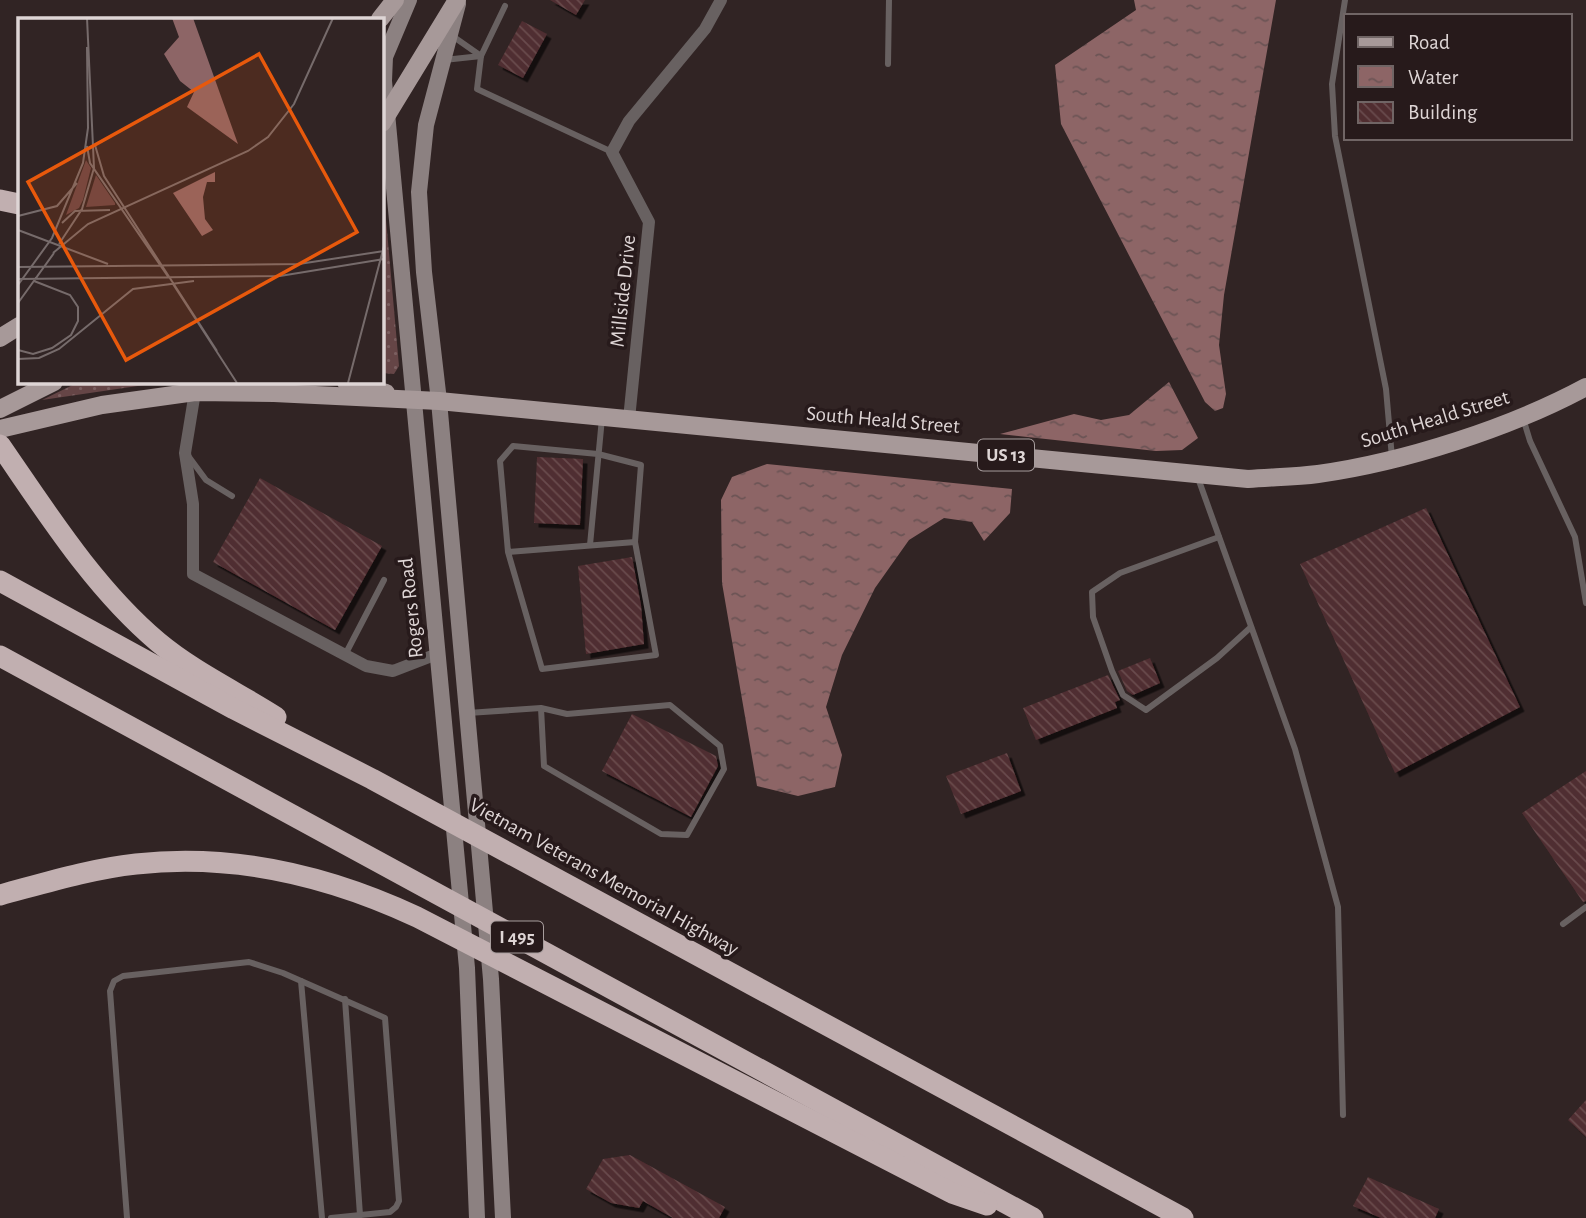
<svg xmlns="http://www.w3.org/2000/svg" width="1586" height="1218" font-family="'Alegreya Sans',sans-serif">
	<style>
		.grass { fill: url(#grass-dots) }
		.water { fill: url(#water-ripples) }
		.building { fill: url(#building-back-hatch); filter: url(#shadow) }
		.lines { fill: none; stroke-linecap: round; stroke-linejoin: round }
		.lane { stroke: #686161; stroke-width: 6 }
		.street { stroke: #686161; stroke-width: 12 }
		.secondary { stroke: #8c8181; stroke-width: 16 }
		.primary { stroke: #a79999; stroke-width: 18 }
		.highway { stroke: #c1afb0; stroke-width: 21 }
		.labels { text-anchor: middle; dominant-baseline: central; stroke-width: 7; stroke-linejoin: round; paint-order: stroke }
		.shield { fill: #271a1b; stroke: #a79d9d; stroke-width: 2 }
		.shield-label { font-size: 19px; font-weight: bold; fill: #ded5d5 }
		.street-label { font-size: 21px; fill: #ded5d5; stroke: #271a1b }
		.inset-road { fill: none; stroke: #766b6b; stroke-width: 2 }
		.view { fill: #e8590c; fill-opacity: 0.15; stroke: #e8590c; stroke-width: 3.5 }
		.inset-edge { fill: none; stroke: #ded5d5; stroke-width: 3.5 }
	</style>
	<defs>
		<pattern id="grass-dots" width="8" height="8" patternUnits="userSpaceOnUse" patternTransform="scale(1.75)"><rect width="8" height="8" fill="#654546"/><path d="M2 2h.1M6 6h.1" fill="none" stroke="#7b5f60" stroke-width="1.8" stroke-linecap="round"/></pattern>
		<pattern id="water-ripples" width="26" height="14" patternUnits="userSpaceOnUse" patternTransform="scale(1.75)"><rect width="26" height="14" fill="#8d6566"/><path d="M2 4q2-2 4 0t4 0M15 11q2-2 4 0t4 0" fill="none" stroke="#6c5455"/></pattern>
		<pattern id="building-back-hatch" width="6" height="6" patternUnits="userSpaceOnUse" patternTransform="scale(1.75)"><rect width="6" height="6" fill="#502d30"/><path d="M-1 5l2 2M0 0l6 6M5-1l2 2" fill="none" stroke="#694b4d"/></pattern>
		<filter id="shadow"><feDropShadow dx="4.5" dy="4.5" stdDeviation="0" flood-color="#0009"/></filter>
	</defs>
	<rect width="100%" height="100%" fill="#312424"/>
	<g class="grass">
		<polygon points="382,174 399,366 394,374 382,373"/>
		<polygon points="79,382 165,382 42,400"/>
	</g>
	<g class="water">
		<polygon points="1134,0 1276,0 1224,295 1219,345 1226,394 1223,408 1215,411 1205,402 1061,124 1055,65 1136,10"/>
		<polygon points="1169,382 1198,438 1182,450 1156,451 1000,434 1074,414 1101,420 1129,415"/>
		<polygon points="767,464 1012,489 1010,513 984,541 972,522 944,518 909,540 875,588 842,655 826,707 842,755 835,787 798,796 757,786 722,583 721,500 732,477"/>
	</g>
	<g class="building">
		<polygon points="550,0 585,0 576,15"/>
		<polygon points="522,21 547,34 523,78 498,65"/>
		<polygon points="537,457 583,459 580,525 534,523"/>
		<polygon points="260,478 382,546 335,630 213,562"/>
		<polygon points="1426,508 1520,707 1395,773 1300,564"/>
		<polygon points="632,557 641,605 644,644 586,654 578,566"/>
		<polygon points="1150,658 1160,683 1133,695 1127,691 1118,671"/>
		<polygon points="1108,675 1120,700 1115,702 1117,708 1036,740 1023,708"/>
		<polygon points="632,714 716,756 718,766 691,817 602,771"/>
		<polygon points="1007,753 1021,791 961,814 946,776"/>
		<polygon points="1586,771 1586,901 1583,902 1522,813"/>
		<polygon points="1586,1100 1586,1137 1568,1120"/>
		<polygon points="630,1155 725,1207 719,1218 673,1218 643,1201 639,1208 611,1203 586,1189 603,1159"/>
		<polygon points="1368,1177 1439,1209 1435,1218 1381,1218 1353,1206"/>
	</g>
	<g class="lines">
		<g class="lane">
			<polyline points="1345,0 1332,84 1335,136 1386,389 1392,458"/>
			<polyline points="505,6 481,56 477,89 612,152"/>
			<polyline points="444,60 481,56 451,35"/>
			<polyline points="888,64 889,0"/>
			<polyline points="1523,418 1530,441 1575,537 1586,603"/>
			<polyline points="189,457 206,480 232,496"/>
			<polyline points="1198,478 1295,749 1338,907 1343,1115"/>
			<polyline points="1219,537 1120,573 1092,592 1093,617 1112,671 1123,695 1146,710 1217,658 1251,627"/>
			<polyline points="590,545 602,418"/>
			<polyline points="508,552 635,542 656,655 542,669 508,552 500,461 513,446 598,454 641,465 635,542"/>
			<polyline points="345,655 384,580"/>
			<polyline points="468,713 541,708 567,714 670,705 720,746 724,769 687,835 661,834 544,766 541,708"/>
			<polyline points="1563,924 1586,907"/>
			<polyline points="301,981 322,1218"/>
			<polyline points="345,999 360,1215"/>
			<polyline points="127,1218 110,991 114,981 123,976 249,962 283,973 385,1018 399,1201 396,1207 390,1212 331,1218"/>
		</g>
		<g class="street">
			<polyline points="195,392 185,453 193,504 193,574 366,666 393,671 437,654"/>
			<polyline points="629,419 649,222 612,152 629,121 705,29 721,0"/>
		</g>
		<g class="secondary">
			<polyline points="409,0 385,57 384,81 467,968 477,1218"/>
			<polyline points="458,4 426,125 419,192 424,272 439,401 491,979 503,1218"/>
		</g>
		<g class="primary">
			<polyline points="380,19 395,0"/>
			<polyline points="382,123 457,0"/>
			<polyline points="0,338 19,326"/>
			<polyline points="346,382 386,393"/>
			<polyline points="0,409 54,382"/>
			<path d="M0,429L102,405L195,392L274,393L439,401L1248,479C1271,477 1295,477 1318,474C1404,462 1510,428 1586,387"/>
		</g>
		<g class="highway">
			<polyline points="0,200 19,204"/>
			<path d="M0,445C47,513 94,588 158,642C194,672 237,692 276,717"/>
			<polyline points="0,581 234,709 372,779 1183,1218"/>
			<polyline points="0,656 1033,1218"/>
			<path d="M0,895C45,883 90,869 136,864C234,853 329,876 417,917L952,1193L987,1205"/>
		</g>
	</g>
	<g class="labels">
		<g class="shield">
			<rect x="978" y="439.5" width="56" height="31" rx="5"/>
			<rect x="491" y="921.5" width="52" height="31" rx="5"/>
		</g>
		<g class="shield-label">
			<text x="1006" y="455">US 13</text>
			<text x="517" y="937">I 495</text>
		</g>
		<g class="street-label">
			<text transform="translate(623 291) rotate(-84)">Millside Drive</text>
			<text transform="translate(1435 419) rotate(-17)">South Heald Street</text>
			<text transform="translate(883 420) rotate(5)">South Heald Street</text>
			<text transform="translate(411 608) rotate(-96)">Rogers Road</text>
			<text transform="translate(604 877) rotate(29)">Vietnam Veterans Memorial Highway</text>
		</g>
	</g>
	<g transform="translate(18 18)">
		<rect width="366" height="366" fill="#312424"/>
		<path d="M68,142L73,150L65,182L61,190L48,197ZM78,157L97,185V187L68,189Z" fill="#654546"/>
		<path d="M154,0H175L220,126L169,89L176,74L162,63L146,36L161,19ZM197,154V164H189L185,179L187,201L195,212L184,218L155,175Z" fill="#8d6566"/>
		<path class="inset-road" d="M77,127L86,158L199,333M69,128L72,145L151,260M0,198L39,188L59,165M44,205L57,193L92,192M0,212L90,246M41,226L64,191L76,150L69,0M35,235L70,206L230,133L250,119L276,86L315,0M0,249L281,246L366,233M0,261L262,258L366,241M155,266L219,365M0,267L34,220L65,145L70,110L69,29M0,285L36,235M0,332L15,336L34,330L53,317L60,303V289L52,277L16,263M0,341L21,340L41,331L115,271L176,263M330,365L366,228"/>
		<path class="view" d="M241,36L339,214L108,342L10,164Z"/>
		<rect width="366" height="366" class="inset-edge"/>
	</g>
	<rect x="1344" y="14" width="228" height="126" fill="#271a1b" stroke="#706565" stroke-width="2"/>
	<rect x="1358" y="37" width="35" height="10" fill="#a79999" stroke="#706565" stroke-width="2"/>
	<text x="1408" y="49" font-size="21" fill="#ded5d5">Road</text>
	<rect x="1358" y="66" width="35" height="21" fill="url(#water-ripples)" stroke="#706565" stroke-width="2"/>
	<text x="1408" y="84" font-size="21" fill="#ded5d5">Water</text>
	<rect x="1358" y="102" width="35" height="21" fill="url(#building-back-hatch)" stroke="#706565" stroke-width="2"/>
	<text x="1408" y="119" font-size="21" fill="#ded5d5">Building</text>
</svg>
